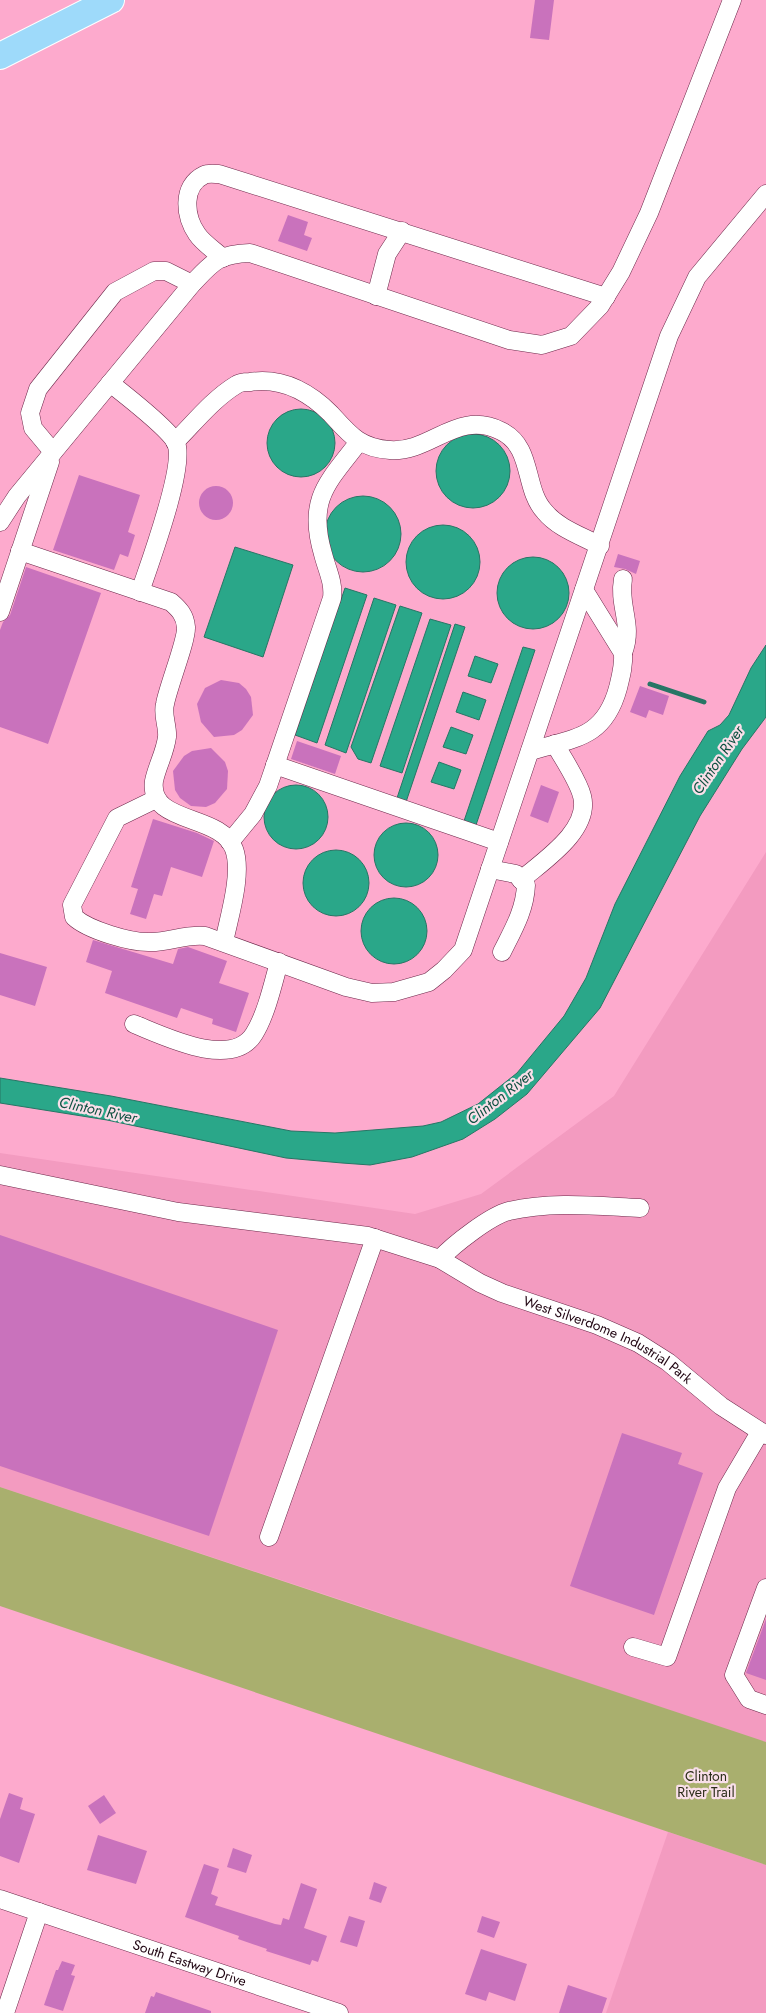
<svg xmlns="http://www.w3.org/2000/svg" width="766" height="2013" font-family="Jost,sans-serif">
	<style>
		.built { fill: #f39bc0 }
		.green { fill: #a9af6e }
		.water { fill: #2aa789; stroke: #277665 }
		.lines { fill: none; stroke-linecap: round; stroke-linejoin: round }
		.stream { stroke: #277665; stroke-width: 5 }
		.building { fill: #c972bc }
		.minor-casing { stroke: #6d284a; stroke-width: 19 }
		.highway-casing { stroke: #fff; stroke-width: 28 }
		.minor { stroke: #fff; stroke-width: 18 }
		.highway { stroke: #9edafa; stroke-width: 26 }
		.labels { text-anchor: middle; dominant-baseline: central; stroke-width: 4.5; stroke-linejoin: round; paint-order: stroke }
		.street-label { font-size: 14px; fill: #200512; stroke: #f9dfe9 }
		.park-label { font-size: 14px; fill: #2c2d19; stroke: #f9dfe9 }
		.water-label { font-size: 15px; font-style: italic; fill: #0e5141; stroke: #f9dfe9 }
	</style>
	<rect width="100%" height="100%" fill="#fdaacd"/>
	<g class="built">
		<polygon points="766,852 766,1749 378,1612 0,1487 0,1153 415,1214 481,1194 614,1096"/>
		<polygon points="668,1832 766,1865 766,2013 606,2013"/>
	</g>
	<polygon class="green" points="0,1487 766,1742 766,1865 0,1606"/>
	<g class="water">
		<circle cx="301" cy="443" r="34"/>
		<circle cx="473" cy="471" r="37"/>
		<circle cx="363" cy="534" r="38"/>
		<circle cx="443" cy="562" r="37"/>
		<polygon points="235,547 293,565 263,657 204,637"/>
		<circle cx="533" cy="593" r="36"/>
		<polygon points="345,588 367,595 317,743 295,735"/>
		<polygon points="374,598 396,605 346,753 325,745"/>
		<polygon points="400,606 422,613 371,763 358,759 351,747"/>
		<polygon points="430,619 451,625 402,773 380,766"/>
		<polygon points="455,624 465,627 406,802 397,798"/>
		<polygon points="766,645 766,717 742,749 700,816 600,1008 527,1094 495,1119 463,1139 412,1157 370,1165 342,1163 286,1158 107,1120 0,1103 0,1078 111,1096 291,1131 335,1133 423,1126 441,1122 478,1104 517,1073 564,1016 586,978 615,904 680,776 708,731 720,725 729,715 751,668"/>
		<polygon points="523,647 535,650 476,825 464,821"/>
		<polygon points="475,656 498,664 491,683 468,676"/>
		<polygon points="463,692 486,700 479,720 456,712"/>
		<polygon points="451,727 473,735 466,754 443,747"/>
		<polygon points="439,762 461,770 454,789 431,782"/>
		<circle cx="296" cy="817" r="32"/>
		<circle cx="406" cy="855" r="32"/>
		<circle cx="336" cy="883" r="33"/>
		<circle cx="394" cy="931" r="33"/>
	</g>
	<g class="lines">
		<polyline class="stream" points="650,684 704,702"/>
	</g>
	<g class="building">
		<polygon points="535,0 554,0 549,40 530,38"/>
		<polygon points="288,215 308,222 304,235 312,238 307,251 278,241"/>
		<polygon points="79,475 140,495 128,532 135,535 128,557 120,554 114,570 53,550"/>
		<circle cx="216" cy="503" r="17"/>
		<polygon points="618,554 640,561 636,574 625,569 614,567"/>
		<polygon points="26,567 101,593 48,744 0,727 0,630 3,622 10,615"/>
		<polygon points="221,680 239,683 246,689 251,697 253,715 242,730 234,735 214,737 201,722 197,704 205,688"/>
		<polygon points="640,686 669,696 663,715 649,710 646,718 630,712"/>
		<polygon points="297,741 341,756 335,774 291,759"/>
		<polygon points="211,748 225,762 228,771 227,789 215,803 206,807 191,806 180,798 175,790 173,771 184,756 192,751"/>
		<polygon points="541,785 559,792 548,823 530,816"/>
		<polygon points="153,819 197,833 214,841 202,877 171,867 162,896 154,894 146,919 130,914 138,889 131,887"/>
		<polygon points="93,940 173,964 178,949 188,947 227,961 219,983 249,993 236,1032 212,1024 213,1019 181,1008 177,1018 105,993 112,971 86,962"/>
		<polygon points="0,953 47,967 35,1006 0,995"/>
		<polygon points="0,1235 278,1330 209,1536 0,1466"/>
		<polygon points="622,1433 682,1453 678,1464 703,1473 654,1615 570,1586"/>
		<polygon points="766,1619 766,1680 746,1673"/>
		<polygon points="9,1793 23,1798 20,1809 35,1814 19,1863 0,1856 0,1819"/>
		<polygon points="104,1795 116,1813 100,1824 88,1806"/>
		<polygon points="98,1835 147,1851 136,1884 87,1870"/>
		<polygon points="233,1848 252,1855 246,1873 227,1867"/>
		<polygon points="204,1864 219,1869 211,1894 218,1897 215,1905 275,1924 281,1925 283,1918 289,1920 301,1883 317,1889 304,1928 327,1936 318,1962 312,1960 310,1965 266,1951 267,1949 238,1939 239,1936 185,1917"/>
		<polygon points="374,1882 387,1887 381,1903 369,1899"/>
		<polygon points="349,1916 365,1921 357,1947 340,1942"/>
		<polygon points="482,1916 500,1922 494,1938 477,1932"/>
		<polygon points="481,1949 527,1964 515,2001 489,1992 486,2001 465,1994"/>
		<polygon points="62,1961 75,1965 71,1975 75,1976 63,2011 44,2005 56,1970 58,1970"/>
		<polygon points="568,1985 607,1998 602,2013 559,2013"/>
		<polygon points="156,1992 211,2011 211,2013 145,2013 151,1996 154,1997"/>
	</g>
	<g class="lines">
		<g class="minor-casing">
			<g id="minor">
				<path d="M223,258C214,250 203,243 197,234C185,217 181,186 204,175C208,173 215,174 219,174L606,297"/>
				<polyline points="376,296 387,254 402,231"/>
				<path d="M110,383C124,394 169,429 176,443C186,466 149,565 140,592"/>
				<path d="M175,442C194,423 213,399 236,385C240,382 246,382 250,382C283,377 309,392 331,414C350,435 360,448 390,450C431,453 457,409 501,431C534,447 523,489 545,512C558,528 582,536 600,546"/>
				<polyline points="53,452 33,428 30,413 38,389 115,292 154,271 166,271 192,284"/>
				<path d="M0,522L17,496L192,284C213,262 218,254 250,253L509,340L542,345L571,336L600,306L621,272L649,213L732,0"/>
				<path d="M20,551L171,602C179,609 185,615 186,627C187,640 168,687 165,704C162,715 168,726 167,737C165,753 157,766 154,781C148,825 221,813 234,849C243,873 229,917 224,942"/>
				<path d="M623,579C618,606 634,625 623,653"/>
				<polyline points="0,612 50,462"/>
				<path d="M530,751C574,738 604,739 618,688C621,676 624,665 623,653L584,590"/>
				<polyline points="275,765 499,842"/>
				<path d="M156,799L117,818L72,905L74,917C88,930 131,943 151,942C170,942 185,934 205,936L346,987L372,993L394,992L429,982L444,970L463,950L669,336L697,277L766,194"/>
				<path d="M230,842L253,814L268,786L332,598C334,582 327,570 323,554C307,500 327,483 358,443"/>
				<path d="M490,869L516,874L526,885C525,910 513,930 502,952"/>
				<path d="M521,880C543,861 591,830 582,796C578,780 563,759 555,744"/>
				<path d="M134,1024C164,1036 232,1070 254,1034C266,1015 273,984 279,962"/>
				<path id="s1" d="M0,1175L178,1212L368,1236L440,1259L480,1283L502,1293L597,1325L638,1343L668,1362L721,1406L766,1435"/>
				<path d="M440,1259C454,1244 490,1216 509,1211C552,1201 597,1206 640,1208"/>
				<polyline points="269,1537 375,1238"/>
				<polyline points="766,1588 734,1675 749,1699 766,1705"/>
				<polyline points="633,1647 667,1657 727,1488 760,1432"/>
				<path id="s2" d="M0,1899L339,2013"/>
				<polyline points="5,2013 39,1912"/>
			</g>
		</g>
		<g class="highway-casing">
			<polyline id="highway" points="0,56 111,0"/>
		</g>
		<use href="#minor" class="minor"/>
		<use href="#highway" class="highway"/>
	</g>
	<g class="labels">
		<g class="street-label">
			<text stroke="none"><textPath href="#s1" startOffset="636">West Silverdome Industrial Park</textPath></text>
			<text stroke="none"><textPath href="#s2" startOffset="200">South Eastway Drive</textPath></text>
		</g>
		<g class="park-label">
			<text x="706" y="1776">Clinton<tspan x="706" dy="16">River Trail</tspan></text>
		</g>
		<g class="water-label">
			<text transform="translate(718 760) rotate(-56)">Clinton River</text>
			<text transform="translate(500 1097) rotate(-38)">Clinton River</text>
			<text transform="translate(98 1110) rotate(12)">Clinton River</text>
		</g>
	</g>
</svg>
